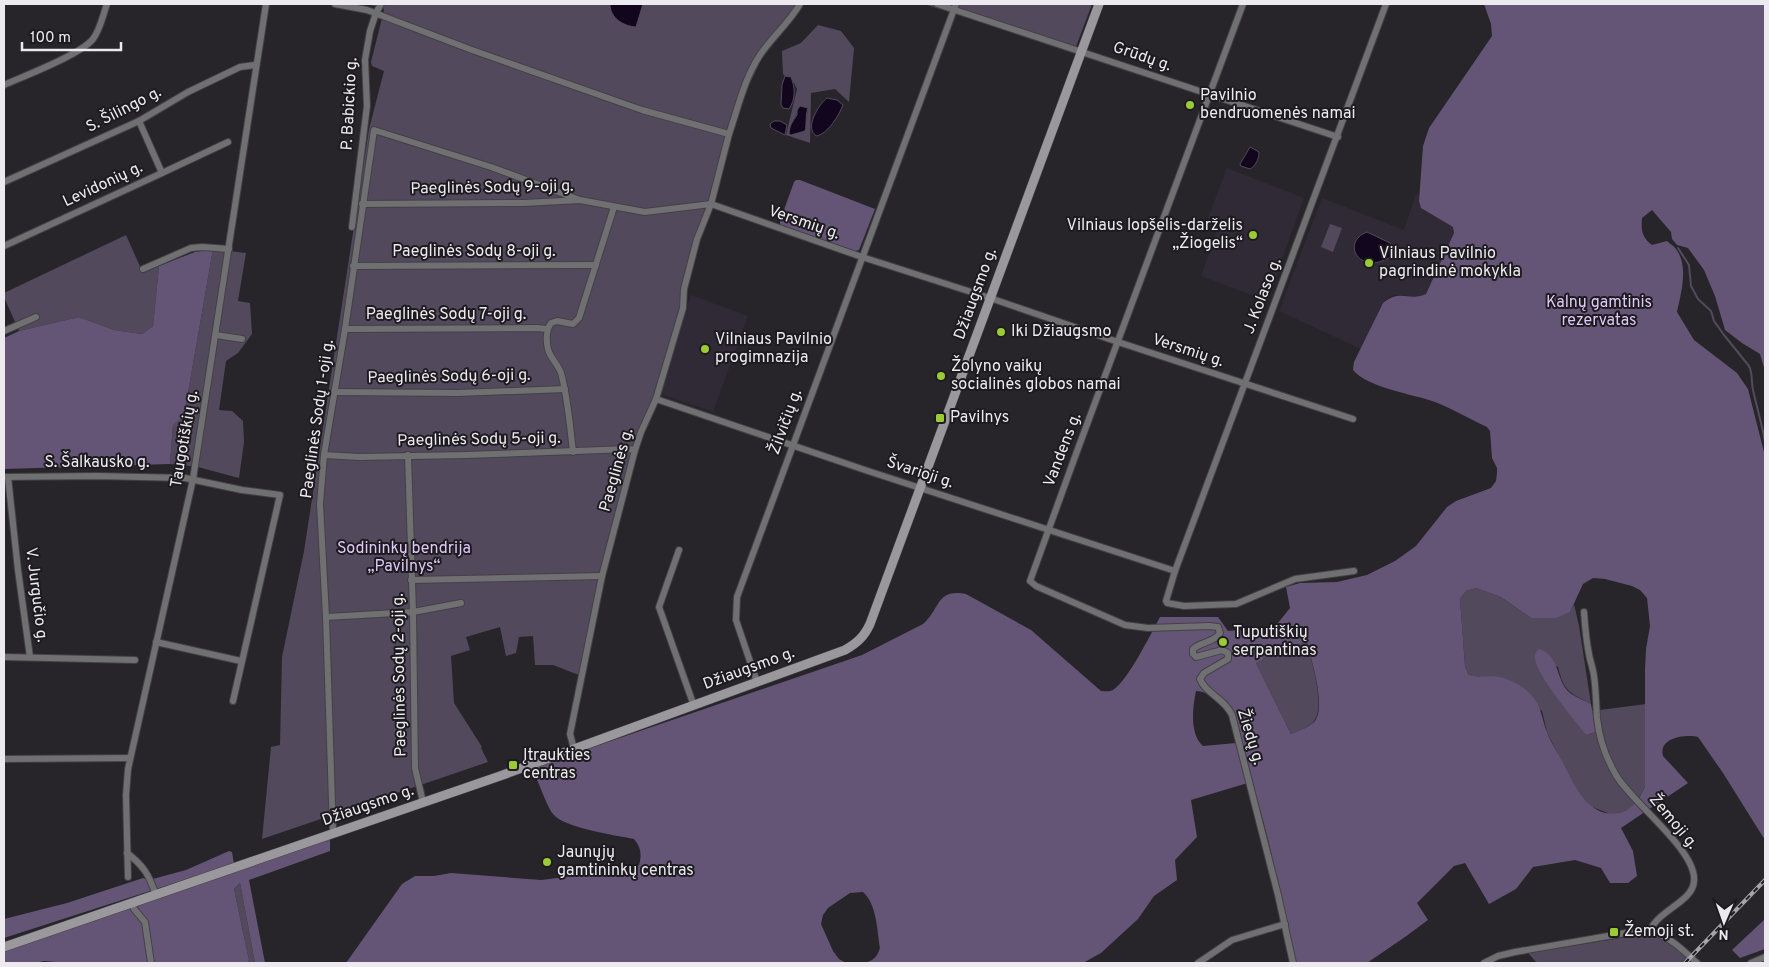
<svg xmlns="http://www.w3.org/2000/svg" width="1769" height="967" font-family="Overpass,sans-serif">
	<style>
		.built { fill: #2f2a35 }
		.green { fill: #52495d; fill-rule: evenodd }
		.forest { fill: #645475; fill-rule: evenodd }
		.water { fill: #12051e; stroke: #534a5c }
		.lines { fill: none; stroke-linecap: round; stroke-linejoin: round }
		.stream { stroke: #534a5c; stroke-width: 2 }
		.street-casing { stroke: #434145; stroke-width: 8 }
		.secondary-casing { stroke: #434145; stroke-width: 10 }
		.street { stroke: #706f72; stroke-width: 6 }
		.secondary { stroke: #9b989d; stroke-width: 9 }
		.rail-casing { stroke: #a6a4a9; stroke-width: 4 }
		.rail { stroke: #1e1b20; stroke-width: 2; stroke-dasharray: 5.5; stroke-linecap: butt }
		.poi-dot { fill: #9acb35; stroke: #1e1b20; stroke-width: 2 }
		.labels { text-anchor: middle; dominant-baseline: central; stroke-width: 4; stroke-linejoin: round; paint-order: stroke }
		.street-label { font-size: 16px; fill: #eceaee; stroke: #1e1b20 }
		.poi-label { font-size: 16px; fill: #eceaee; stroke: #1e1b20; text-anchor: start }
		.park-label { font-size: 16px; fill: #dfc9f8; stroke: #1e1b20 }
	</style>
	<rect width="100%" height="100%" fill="#27252a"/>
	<g class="built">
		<polygon points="1227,168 1304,198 1267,301 1201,276 1217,231 1205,226"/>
		<polygon points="1416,194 1419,195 1419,201 1422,208 1453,227 1454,233 1426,294 1421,297 1395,295 1389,297 1383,302 1361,349 1279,311 1322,198 1404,230"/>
		<polygon points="691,295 748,316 713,412 661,394"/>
	</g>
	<g class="green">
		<polygon points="366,4 804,4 789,25 762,58 749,85 736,121 638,452 605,571 584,677 553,665 535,665 533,636 519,637 516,653 506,656 500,627 466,637 470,650 451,656 454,703 482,747 481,748 488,762 262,839 271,747 280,745 282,657 304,551 369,129 384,71 372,66 371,62 384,10 383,8"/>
		<polygon points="924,4 1092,4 1074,52"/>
		<path d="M818,25L841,31L854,48L849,102L835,89L811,93L810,143L786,135L797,89L791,77L785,76L783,74L782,51L801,43ZM800,106L808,108L805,131L796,133L790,128C793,120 797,114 800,106Z"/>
		<polygon points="1330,224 1342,228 1333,252 1321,247"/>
		<polygon points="126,235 143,273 159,266 153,326 142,334 114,330 79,317 19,331 4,297 4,293"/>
		<polygon points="213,249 246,253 238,301 250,303 252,334 238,353 226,361 219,410 232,411 243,421 244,442 239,478 198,467 170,464 173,424 184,416"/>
		<path d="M1476,588L1501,597L1531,618L1570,612L1574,604L1579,626L1591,704C1569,692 1564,692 1558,667L1535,659L1542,675L1586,735L1596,732L1592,711L1646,704L1645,786L1642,793L1633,807L1622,812L1610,814L1590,806L1573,786L1547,732L1542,711L1490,676L1477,678L1468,674L1465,666L1460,599L1466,591Z"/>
		<path d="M1307,642C1311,660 1326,706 1314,721C1310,727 1298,731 1291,734L1256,663L1264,659L1262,655Z"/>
		<polygon points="240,883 255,963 247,963 249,960 234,889"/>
		<path d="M1646,934C1663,936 1675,947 1687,958L1681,963H1537L1528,953Z"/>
	</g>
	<g class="forest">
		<path d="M1484,4H1765V371L1760,354L1742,343L1725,330L1715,296L1704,270L1688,248L1677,245L1672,239L1671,232L1652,210L1642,218C1641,231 1642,237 1652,245L1667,241C1669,243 1674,246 1676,249C1689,266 1681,293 1677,312L1694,340L1737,373L1748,389L1765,456V838L1763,837L1723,773L1698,737C1685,734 1658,738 1663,756L1688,783L1621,828L1633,851L1637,876L1628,883H1610L1601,868L1575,860L1533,867L1516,889L1489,904L1465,863L1454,866L1417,903L1428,920L1405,937L1367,963H1295C1280,903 1272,840 1251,782L1191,800L1197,837L1175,860L1177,880L1154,896L1138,919L1101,953L1083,963H865C874,960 877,957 880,948C877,931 877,904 863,892L850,893L828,908L823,915L821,924L833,951L839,959L846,963H346L402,884L415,876H434L451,873L541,880L632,869L639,865C642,855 641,847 634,839C615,835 564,828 553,814C547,807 537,778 532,768L862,655L923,624C941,608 936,588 966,594L1031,630L1101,691C1105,691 1109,692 1113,690C1129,679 1150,635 1160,617H1218L1228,631L1241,630L1253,634L1275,629L1278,623L1290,608L1286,587L1300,583L1337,582L1367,575L1395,561L1416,546L1447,507L1456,501L1491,488L1496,481L1497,473V468L1492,458L1490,431L1487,427C1470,419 1453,409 1435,402C1413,394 1368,388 1353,370L1354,362L1383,303C1400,288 1410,302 1426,294L1454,233L1453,227L1421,208L1419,201L1423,146L1429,128L1492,36L1491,24ZM1593,578L1605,579L1632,586L1640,590L1647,598L1650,626L1646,649L1645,670V786C1640,799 1632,811 1617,813C1588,818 1574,784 1563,763C1558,753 1551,743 1547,732C1542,720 1542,708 1533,697C1523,685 1506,676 1490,676C1480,676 1479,679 1468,674L1465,666L1460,599L1466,591L1476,588L1501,597L1531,618H1556L1570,612L1583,584ZM1307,642C1311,659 1328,711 1313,723C1307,728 1298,731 1291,734L1256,663L1264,659L1262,655ZM1196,691C1207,691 1223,702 1228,712C1232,721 1234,734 1236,743L1203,746C1189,734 1193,706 1196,691Z"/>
		<polygon points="796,180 800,180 875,209 859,250 855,251 780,226 780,221 794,182"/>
		<polygon points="213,249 184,416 173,425 170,464 4,469 4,338 19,331 79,317 114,330 142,334 153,326 159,266 195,252"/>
		<path d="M1539,649C1559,655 1556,677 1567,690C1572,696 1584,700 1591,704L1596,732L1586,735C1575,721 1536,674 1535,659C1534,655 1536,651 1539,649Z"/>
		<polygon points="330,839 330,851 249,880 265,963 255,963 240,883 234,889 249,960 247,963 65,963 44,961 35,963 4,963 4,951"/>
		<polygon points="229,851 232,852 234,864 4,938 4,919 67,903 143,878 149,880 186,870"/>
		<polygon points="1765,919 1765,949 1740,958 1732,950"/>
	</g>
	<g class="water">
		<path d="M610,4H643L636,27C623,26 610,18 610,4Z"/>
		<path d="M785,76L791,77C795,87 796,99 789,109L783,108L781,105L782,85Z"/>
		<path d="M827,98L837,100L843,105C839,115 828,134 816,136C815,134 812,133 812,130C809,121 820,103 827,98Z"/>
		<path d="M800,106L808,108C805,116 807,124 805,131L791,135L789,134C789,126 793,121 797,115V110Z"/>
		<polygon points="774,121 780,121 787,125 785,135 771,128 770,124"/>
		<path d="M1250,147L1259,152C1259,158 1256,166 1250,169L1241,166L1240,164Z"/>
		<path d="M1367,232L1390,243L1393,249L1389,258C1384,260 1378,263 1373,263C1353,263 1346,240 1367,232Z"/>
	</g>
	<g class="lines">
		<path class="stream" d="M1678,248L1689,265L1691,286L1698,299L1711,311L1714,321L1724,335L1749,366C1753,374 1751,382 1753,390C1757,408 1762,424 1765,442"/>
		<g class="street-casing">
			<g id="street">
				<polyline points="335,4 367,10 472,50 642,110 729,134 711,204 862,257 990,298 1118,342 1353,419"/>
				<polyline points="937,4 1338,137"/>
				<path d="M1243,4L1076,454L1030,581L1036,586L1125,625L1148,628L1209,626L1218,627L1220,633C1215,642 1201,642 1193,649V654L1196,657L1222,650L1228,653V659L1204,673L1200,679C1205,693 1225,699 1232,715L1278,895L1293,963"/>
				<path d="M4,85C24,76 80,55 93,39C100,30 103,15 107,4"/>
				<path d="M729,134C738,108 744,79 760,55C772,37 789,23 800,4"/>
				<polyline points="162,173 228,142"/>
				<polyline points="4,182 139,121 188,92 240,67 255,65"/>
				<polyline points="362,204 524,203 580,200 645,212 711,204"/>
				<polyline points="352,227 367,106 365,60 370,31 376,13 381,4"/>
				<polyline points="4,246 162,173 139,121"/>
				<polyline points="353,266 596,265"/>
				<polyline points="143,269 191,248 202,247 229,249"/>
				<polyline points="345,329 537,328 547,329"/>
				<polyline points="4,331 36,317"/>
				<polyline points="216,335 242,339"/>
				<polyline points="334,392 458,393 565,389"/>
				<polyline points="656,399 868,471 1175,571"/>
				<path d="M573,452C570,426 568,399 561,373C558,364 550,358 548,349C546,341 546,330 551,323L557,321L573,324L579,318L614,207"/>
				<polyline points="324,455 359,457 466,455 629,449 635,450"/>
				<polyline points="408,455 413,612 415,768 423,802"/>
				<polyline points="4,477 96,476 185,478 242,490 280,495 233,701"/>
				<polyline points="8,477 18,570 30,657"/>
				<polyline points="679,550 659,607 694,706"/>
				<path d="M1354,571L1295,579L1236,604L1184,606L1167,603L1166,601L1175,571C1245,381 1317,193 1386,4"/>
				<polyline points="411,580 602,576"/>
				<path d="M1584,612C1585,626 1586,640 1589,654C1590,661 1593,668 1594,676C1596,690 1596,704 1597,718C1599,738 1606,758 1616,775C1631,802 1697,850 1694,881C1693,902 1658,910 1650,931"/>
				<polyline points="326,617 413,612 461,603"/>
				<polyline points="156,642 241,661"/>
				<polyline points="4,657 135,660"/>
				<polyline points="757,682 736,620 737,597 956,4"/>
				<polyline points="574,749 570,734 602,576 635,450 641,432 656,399 683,308 684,289 697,239 711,204"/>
				<polyline points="4,759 130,758"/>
				<polyline points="333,833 326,617 320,504 324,455 345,329 374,130 491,167 580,200"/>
				<path d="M127,853C144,866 149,875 156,895"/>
				<polyline points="128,877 126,795 128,769 193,479 266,4"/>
				<polyline points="132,903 134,909 145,922 151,963"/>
				<polyline points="1198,963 1232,940 1285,924"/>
				<path d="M1484,963L1498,956L1515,952L1643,930C1665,932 1681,948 1697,963"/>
				<polyline points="1751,963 1765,957"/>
			</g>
		</g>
		<g class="secondary-casing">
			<path id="secondary" d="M4,947L500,776L845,650C857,643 864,637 870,624L1099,4"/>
		</g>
		<use href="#street" class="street"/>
		<use href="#secondary" class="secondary"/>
		<g class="rail-casing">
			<polyline id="rail" points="1685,963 1765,880"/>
		</g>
		<use href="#rail" class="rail"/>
	</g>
	<g class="poi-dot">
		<circle cx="1190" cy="105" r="5"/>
		<circle cx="1253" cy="235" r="5"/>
		<circle cx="1369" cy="263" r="5"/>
		<circle cx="1001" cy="332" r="5"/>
		<circle cx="705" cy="349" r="5"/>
		<circle cx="941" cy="376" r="5"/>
		<rect x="935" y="413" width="10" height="10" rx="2.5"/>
		<circle cx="1223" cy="642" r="5"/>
		<rect x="508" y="760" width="10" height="10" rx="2.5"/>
		<circle cx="547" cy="862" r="5"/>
		<rect x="1609" y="927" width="10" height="10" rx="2.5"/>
	</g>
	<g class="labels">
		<g class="street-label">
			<text transform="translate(1142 57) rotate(19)">Grūdų g.</text>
			<text transform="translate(350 104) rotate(-87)">P. Babickio g.</text>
			<text transform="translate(124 110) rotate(-27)">S. Šilingo g.</text>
			<text transform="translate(103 185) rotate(-25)">Levidonių g.</text>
			<text transform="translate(492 188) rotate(-1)">Paeglinės Sodų 9-oji g.</text>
			<text transform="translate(804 223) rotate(19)">Versmių g.</text>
			<text x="474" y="252">Paeglinės Sodų 8-oji g.</text>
			<text transform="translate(976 294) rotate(-70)">Džiaugsmo g.</text>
			<text transform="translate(1263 296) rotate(-69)">J. Kolaso g.</text>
			<text x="446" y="315">Paeglinės Sodų 7-oji g.</text>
			<text transform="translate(1188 351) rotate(18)">Versmių g.</text>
			<text transform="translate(449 377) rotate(-1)">Paeglinės Sodų 6-oji g.</text>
			<text transform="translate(318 419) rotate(-82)">Paeglinės Sodų 1-oji g.</text>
			<text transform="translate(786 422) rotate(-70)">Žilvičių g.</text>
			<text transform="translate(185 439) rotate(-80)">Taugotiškių g.</text>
			<text transform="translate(479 440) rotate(-1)">Paeglinės Sodų 5-oji g.</text>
			<text transform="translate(1063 450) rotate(-69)">Vandens g.</text>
			<text x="97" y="463">S. Šalkausko g.</text>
			<text transform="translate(617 470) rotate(-74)">Paeglinės g.</text>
			<text transform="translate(920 473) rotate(18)">Švarioji g.</text>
			<text transform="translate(36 595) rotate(83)">V. Jurgučio g.</text>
			<text transform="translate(749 669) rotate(-20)">Džiaugsmo g.</text>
			<text transform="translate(400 675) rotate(-91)">Paeglinės Sodų 2-oji g.</text>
			<text transform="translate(1250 737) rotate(73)">Žiedų g.</text>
			<text transform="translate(368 806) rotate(-19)">Džiaugsmo g.</text>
			<text transform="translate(1673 822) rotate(50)">Žemoji g.</text>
		</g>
		<g class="poi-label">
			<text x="1200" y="96">Pavilnio<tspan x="1200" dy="18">bendruomenės namai</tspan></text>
			<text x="1243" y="226" text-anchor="end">Vilniaus lopšelis-darželis<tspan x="1243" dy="18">„Žiogelis“</tspan></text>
			<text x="1379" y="254">Vilniaus Pavilnio<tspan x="1379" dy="18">pagrindinė mokykla</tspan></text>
			<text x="1011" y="332">Iki Džiaugsmo</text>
			<text x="715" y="340">Vilniaus Pavilnio<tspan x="715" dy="18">progimnazija</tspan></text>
			<text x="951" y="367">Žolyno vaikų<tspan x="951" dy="18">socialinės globos namai</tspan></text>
			<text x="950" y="418">Pavilnys</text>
			<text x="1233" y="633">Tuputiškių<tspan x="1233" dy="18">serpantinas</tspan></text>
			<text x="523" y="756">Įtraukties<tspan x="523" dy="18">centras</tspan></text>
			<text x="557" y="853">Jaunųjų<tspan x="557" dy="18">gamtininkų centras</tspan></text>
			<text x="1624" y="932">Žemoji st.</text>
		</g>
		<g class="park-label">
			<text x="1599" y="303">Kalnų gamtinis<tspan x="1599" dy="18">rezervatas</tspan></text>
			<text x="404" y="549">Sodininkų bendrija<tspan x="404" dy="18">„Pavilnys“</tspan></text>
		</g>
	</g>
	<rect width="1769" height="967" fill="none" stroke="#eceaee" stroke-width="10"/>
	<g transform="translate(1724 922) rotate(182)" stroke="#1e1b20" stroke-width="4" paint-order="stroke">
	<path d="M0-4L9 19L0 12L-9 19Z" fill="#eceaee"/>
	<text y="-8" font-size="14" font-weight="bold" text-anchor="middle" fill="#eceaee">N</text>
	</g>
	<path d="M22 42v8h99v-8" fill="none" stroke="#eceaee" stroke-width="2.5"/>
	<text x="30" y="42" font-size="15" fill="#eceaee" stroke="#1e1b20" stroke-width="4" paint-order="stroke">100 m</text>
</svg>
